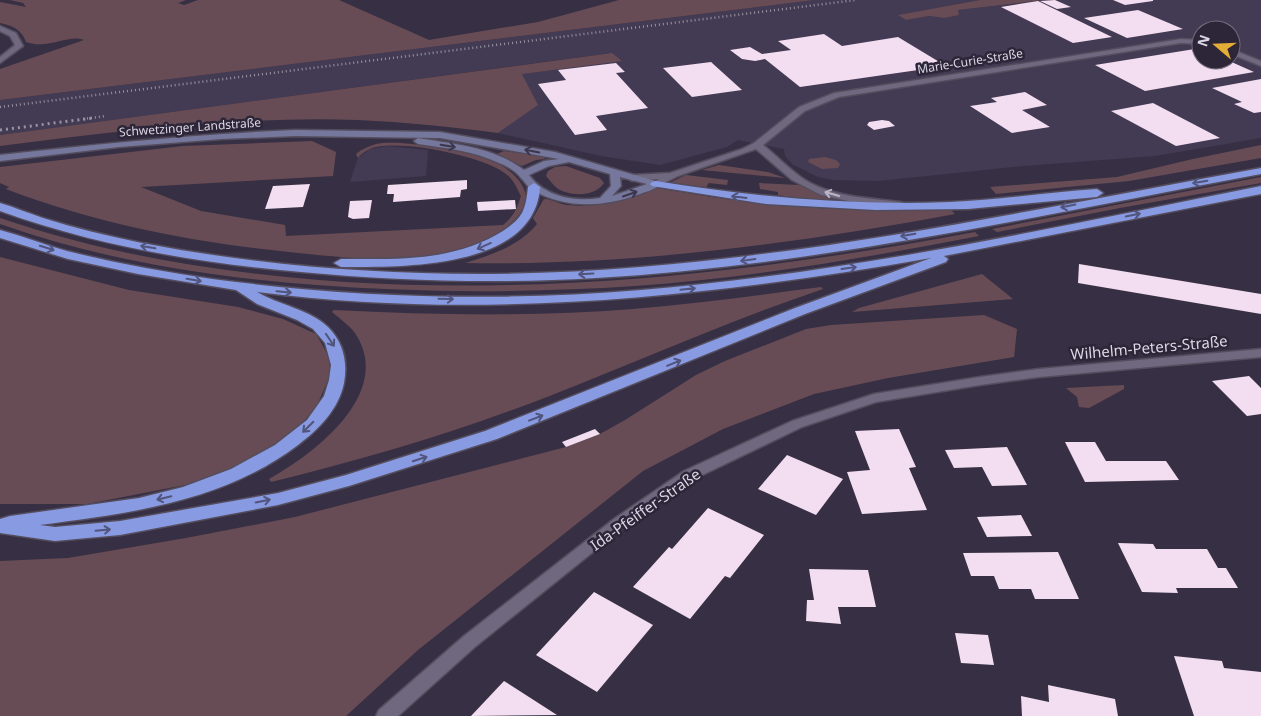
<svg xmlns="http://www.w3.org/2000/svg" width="1261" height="716" font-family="'Noto Sans',sans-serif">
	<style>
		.built { fill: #433a53; fill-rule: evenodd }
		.green { fill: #684c55 }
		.building { fill: #f3ddf0 }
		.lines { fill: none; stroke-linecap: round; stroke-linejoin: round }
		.street-casing { stroke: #544d5e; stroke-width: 3 }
		.secondary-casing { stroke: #544d5e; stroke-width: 3 }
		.highway-casing { stroke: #544d5e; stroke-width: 3 }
		.street { fill: #6f687e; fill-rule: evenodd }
		.secondary { fill: #76779c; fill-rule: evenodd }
		.highway { fill: #889ae1; fill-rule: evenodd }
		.rail-far1 { stroke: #9993a3; stroke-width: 2.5; stroke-dasharray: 1 3; stroke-linecap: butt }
		.rail { stroke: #9993a3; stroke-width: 3; stroke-dasharray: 2 4; stroke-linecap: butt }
		.oneway { stroke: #3c364d }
		.oneway2 { stroke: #51547c }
		.oneway3 { stroke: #bbb6c5 }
		.labels { text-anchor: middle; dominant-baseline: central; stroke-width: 5; stroke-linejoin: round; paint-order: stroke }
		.far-street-label { font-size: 12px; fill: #dbd7e4; stroke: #2d2639 }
		.street-label { font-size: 15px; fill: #dbd7e4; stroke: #2d2639 }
	</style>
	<rect width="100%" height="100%" fill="#373044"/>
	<g class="built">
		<path d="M814,0H980L899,15L906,20L929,16L944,18L959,14L957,10L1043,0H1261V138L1155,156L1024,166L879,181L833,180L818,177L792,164L785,156L784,149L738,140L727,147L660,165L601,156L498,133L537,105L522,74L611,53L0,135V100ZM1201,30H1231V60H1201Z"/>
		<polygon points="388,146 428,150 426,176 350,182 358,158 370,149"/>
	</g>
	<g class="green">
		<path d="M10,0H186L178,3L184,5L198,0H339L429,40L538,22L619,0H814L0,100V69L84,40C68,34 49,50 26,42C22,30 12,25 0,23V2L26,7L23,3Z"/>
		<polygon points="980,0 1043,0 958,10 959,15 944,18 929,16 906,20 898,15"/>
		<path d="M612,53L622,61L522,74L538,105L498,133C452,127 405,122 358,120C239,116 118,131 0,146V135Z"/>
		<path d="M312,141L336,152L333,176L141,187L201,211L285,225L286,236L503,225C513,217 517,209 521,196C516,186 513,178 503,172C481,156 396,138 370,149C365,151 361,154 358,158L356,154C362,149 369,146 376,144C400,139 469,151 492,161C505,167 516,174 523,187C531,202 520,216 509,225C454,271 355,259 289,252C192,242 97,224 6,189L9,187L0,183V167L183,146Z"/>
		<polygon points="1261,145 1261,158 1129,181 996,194 990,187 1117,177 1193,159"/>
		<polygon points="504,151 545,157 544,159 536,160 522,166 497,154"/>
		<polygon points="825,157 836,160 840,164 838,168 822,169 808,162 809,159"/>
		<polygon points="719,165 768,172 785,178 702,170"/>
		<path d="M566,166L600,178L604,183C595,197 570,197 557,188C553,185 550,180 546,176L548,171L555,167Z"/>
		<polygon points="686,175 728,180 727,185 709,183 706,187 669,183"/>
		<polygon points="1261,177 1261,183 1120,208 997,232 992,229"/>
		<polygon points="759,183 799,185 834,201 806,200 778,195 778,192 760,189"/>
		<path d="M656,188C700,195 744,203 789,206C843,211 896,210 950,209L955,214C793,244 629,266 465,263C491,255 519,246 537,224L533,218L544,199C552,199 559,204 567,205C598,208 628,200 656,188Z"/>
		<path d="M0,218C111,256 228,274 345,282C557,295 766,271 975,232L979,236C865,258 750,278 635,286C529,293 422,293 317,285C209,277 102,260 0,224Z"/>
		<polygon points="0,257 129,290 238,307 283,319 316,334 329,357 330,375 316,408 296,429 286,439 254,458 225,472 190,484 87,504 0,504"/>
		<polygon points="982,274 1013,299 852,312 859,308"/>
		<path d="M821,287L823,289C731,320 642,360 552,395C460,431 366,459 271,482L269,479C314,454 395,393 355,333C349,325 340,319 332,312L334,310C434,315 534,317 633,309C696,304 759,295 821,287Z"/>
		<polygon points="984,315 1017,329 1014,357 888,378 814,394 723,429 643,471 418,650 346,716 0,716 0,561 68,558 186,538 295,517 566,447 600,434 625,420 696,375 725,361 806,329 831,325"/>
		<polygon points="1124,385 1124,389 1089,408 1079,407 1077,397 1066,388"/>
	</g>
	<g class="building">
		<polygon points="1055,0 1071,7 1057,9 1040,1"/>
		<polygon points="1113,0 1153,0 1153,1 1125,5"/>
		<polygon points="1038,1 1112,37 1073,43 1001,7"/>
		<polygon points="1138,10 1183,29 1127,38 1084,18"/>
		<polygon points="824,34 842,46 898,37 946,66 800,87 765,59 755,61 742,59 730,50 750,47 762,54 791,50 778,41"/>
		<polygon points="1201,48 1201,60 1227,60 1254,72 1145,91 1095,65"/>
		<polygon points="711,62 742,90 692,97 663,68"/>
		<polygon points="616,63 625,72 616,73 648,108 596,116 607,130 575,135 538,84 566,80 558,70"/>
		<polygon points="1261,79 1261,112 1254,113 1234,104 1242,102 1212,88"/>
		<polygon points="1025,92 1047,105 1022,110 1050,127 1012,133 970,106 997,102 991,98"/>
		<polygon points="1153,103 1220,138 1176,146 1111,111"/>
		<polygon points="882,120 889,121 895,126 874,130 867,125 869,122"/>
		<polygon points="467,180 467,189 461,190 460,197 393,202 394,194 387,194 388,185"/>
		<polygon points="310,184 303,207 265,209 273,186"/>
		<polygon points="372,200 369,218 353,219 348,217 350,201"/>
		<polygon points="515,200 516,209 478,211 477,202"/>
		<polygon points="1079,264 1261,294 1261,314 1078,283"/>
		<polygon points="1249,376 1261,388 1261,414 1247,416 1212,381"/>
		<polygon points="595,429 600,434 566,447 562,442"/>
		<polygon points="899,429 916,467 909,468 927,510 862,514 847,472 870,470 855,431"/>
		<polygon points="1065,442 1095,442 1106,461 1166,461 1179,480 1085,482"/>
		<polygon points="1007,447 1027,485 992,486 982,467 954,468 945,450"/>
		<polygon points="787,455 843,479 816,515 758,489"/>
		<polygon points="708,508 764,535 730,578 725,576 690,619 633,587 669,547 672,549"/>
		<polygon points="1021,515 1032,536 987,537 977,517"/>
		<polygon points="1118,543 1153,544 1156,549 1207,549 1218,568 1226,568 1238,588 1176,588 1178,593 1142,592"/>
		<polygon points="1058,552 1079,599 1035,599 1031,589 999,589 994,576 971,576 963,553"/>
		<polygon points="809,569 868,570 876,607 838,607 841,624 806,621 807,600 814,600"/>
		<polygon points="594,592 653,625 597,692 536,655"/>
		<polygon points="955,633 988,635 994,665 961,663"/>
		<polygon points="1174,656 1222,661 1224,668 1261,672 1261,716 1194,716"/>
		<polygon points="504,681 557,715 471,716"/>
		<polygon points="1048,685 1115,699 1118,716 1022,716 1021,696 1049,702"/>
	</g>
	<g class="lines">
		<g class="street-casing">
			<g id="street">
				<polygon points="0,26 16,33 23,46 0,63 0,57 15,45 10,36 0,31"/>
				<path d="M1181,39L1201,40V44L1181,43L839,97L805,111L763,145C777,156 790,170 805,180C833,197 868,198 900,202L904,203V207L862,204L821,195L792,180L756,149L678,176L656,187L651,184L659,179L632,181L627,178L632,175L670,173L742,149L754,143L799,107L834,93Z"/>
				<polygon points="1231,49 1261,61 1261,66 1231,54"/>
				<polygon points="1261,349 1261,357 1039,377 980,385 876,402 802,427 694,479 624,527 476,646 398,716 376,716 379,710 464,636 614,519 684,471 792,421 874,394 980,377 1039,369"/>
			</g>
		</g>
		<g class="secondary-casing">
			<path id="secondary" d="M295,130L440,132L555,152L659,182L661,184C655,190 645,192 637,195C603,207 567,209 534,191C528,188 526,183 521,178C516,171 507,166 499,163C474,151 445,148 418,144L414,141L418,138C454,144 494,147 524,170L544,161L559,159L440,138L295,136L221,139L119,147L0,161V155C98,144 196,134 295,130ZM569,162L610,174L611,186L600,198C575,202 545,197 529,175L549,166ZM620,177L647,184L612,196L621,186Z"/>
		</g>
		<g class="highway-casing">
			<g id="highway">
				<path d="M1261,168V174C1041,215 820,265 596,278C497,284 399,281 301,272C198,263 97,246 0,211V203C14,207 28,213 43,218C75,228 108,236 142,243C303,274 477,281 640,267C849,250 1055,205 1261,168Z"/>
				<path d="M656,181C753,197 851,206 950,202C999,200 1048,192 1097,189L1103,193L1097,197L968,209L876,210L766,204L652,186L650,184L652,182Z"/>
				<path d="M534,183L540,187C535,270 400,267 341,267L334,263L341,259C393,259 448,262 496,235C505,230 516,223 522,213C526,205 527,196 528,187Z"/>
				<path d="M1261,186V194L944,256L948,259L946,262L805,314L497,439L349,486L278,505L120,535L55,541L0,533V519L10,516L139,498L183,487L231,469L275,445L307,420L324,396L329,380L331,365L325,343L313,329L297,320L257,304L236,290L138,274L68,259L0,238V230C23,236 45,245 67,251C115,263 164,272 212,279C355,298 498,302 641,290C850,273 1056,227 1261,186ZM931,258L795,308L485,431L346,475L278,493L120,521L55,527L40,525C130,513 223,502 298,445C318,430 339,409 344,383C348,362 343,342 328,327C309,309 279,305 257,292C482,321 708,297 931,258Z"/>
			</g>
		</g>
		<use href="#street" class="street"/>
		<use href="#secondary" class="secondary"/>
		<use href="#highway" class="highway"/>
		<g class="rail-far1">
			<polyline points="0,107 856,0"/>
			<polyline points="83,119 106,116"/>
		</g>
		<polyline class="rail" points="0,130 93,118"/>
	</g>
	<defs><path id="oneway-shaft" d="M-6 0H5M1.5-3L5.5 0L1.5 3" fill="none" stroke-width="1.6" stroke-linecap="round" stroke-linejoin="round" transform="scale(1.25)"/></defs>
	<g class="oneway">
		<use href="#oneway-shaft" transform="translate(448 146) rotate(10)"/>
		<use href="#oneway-shaft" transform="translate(532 151) rotate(-169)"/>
		<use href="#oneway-shaft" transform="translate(630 194) rotate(-19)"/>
	</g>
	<g class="oneway2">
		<use href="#oneway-shaft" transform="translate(1200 182) rotate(170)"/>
		<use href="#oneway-shaft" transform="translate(739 197) rotate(-173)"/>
		<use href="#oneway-shaft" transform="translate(1068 206) rotate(169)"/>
		<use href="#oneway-shaft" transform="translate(1133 215) rotate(-11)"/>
		<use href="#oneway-shaft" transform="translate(908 235) rotate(170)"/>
		<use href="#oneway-shaft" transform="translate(484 246) rotate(156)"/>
		<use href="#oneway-shaft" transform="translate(148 247) rotate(-170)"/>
		<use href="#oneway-shaft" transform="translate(47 248) rotate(17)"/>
		<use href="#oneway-shaft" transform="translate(748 260) rotate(172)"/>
		<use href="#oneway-shaft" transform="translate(849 268) rotate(-8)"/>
		<use href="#oneway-shaft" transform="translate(586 274) rotate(177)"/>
		<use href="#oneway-shaft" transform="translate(194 280) rotate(9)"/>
		<use href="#oneway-shaft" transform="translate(688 289) rotate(-6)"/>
		<use href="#oneway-shaft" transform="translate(284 292) rotate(5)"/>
		<use href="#oneway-shaft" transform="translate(446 299) rotate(1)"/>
		<use href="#oneway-shaft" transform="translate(330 340) rotate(56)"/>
		<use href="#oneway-shaft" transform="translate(674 363) rotate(-22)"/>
		<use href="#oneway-shaft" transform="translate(536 418) rotate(-21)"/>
		<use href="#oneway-shaft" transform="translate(308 427) rotate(135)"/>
		<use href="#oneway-shaft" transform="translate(420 459) rotate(-18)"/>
		<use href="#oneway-shaft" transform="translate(164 498) rotate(166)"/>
		<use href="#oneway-shaft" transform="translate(263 501) rotate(-11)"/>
		<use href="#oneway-shaft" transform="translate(103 530) rotate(-5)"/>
	</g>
	<use class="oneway3" href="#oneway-shaft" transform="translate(832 194) rotate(-164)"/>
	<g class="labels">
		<g class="far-street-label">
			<text transform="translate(970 61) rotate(-9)">Marie-Curie-Straße</text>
			<text transform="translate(190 127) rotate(-4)">Schwetzinger Landstraße</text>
		</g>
		<g class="street-label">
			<text transform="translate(1149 347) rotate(-5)">Wilhelm-Peters-Straße</text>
			<text transform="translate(645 509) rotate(-35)">Ida-Pfeiffer-Straße</text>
		</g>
	</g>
	<g transform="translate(1216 45) rotate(289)"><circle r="24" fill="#2d2639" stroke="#736d7d"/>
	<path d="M0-4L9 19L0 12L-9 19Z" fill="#e4ad35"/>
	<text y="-8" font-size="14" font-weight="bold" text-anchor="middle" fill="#dbd7e4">N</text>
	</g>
</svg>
